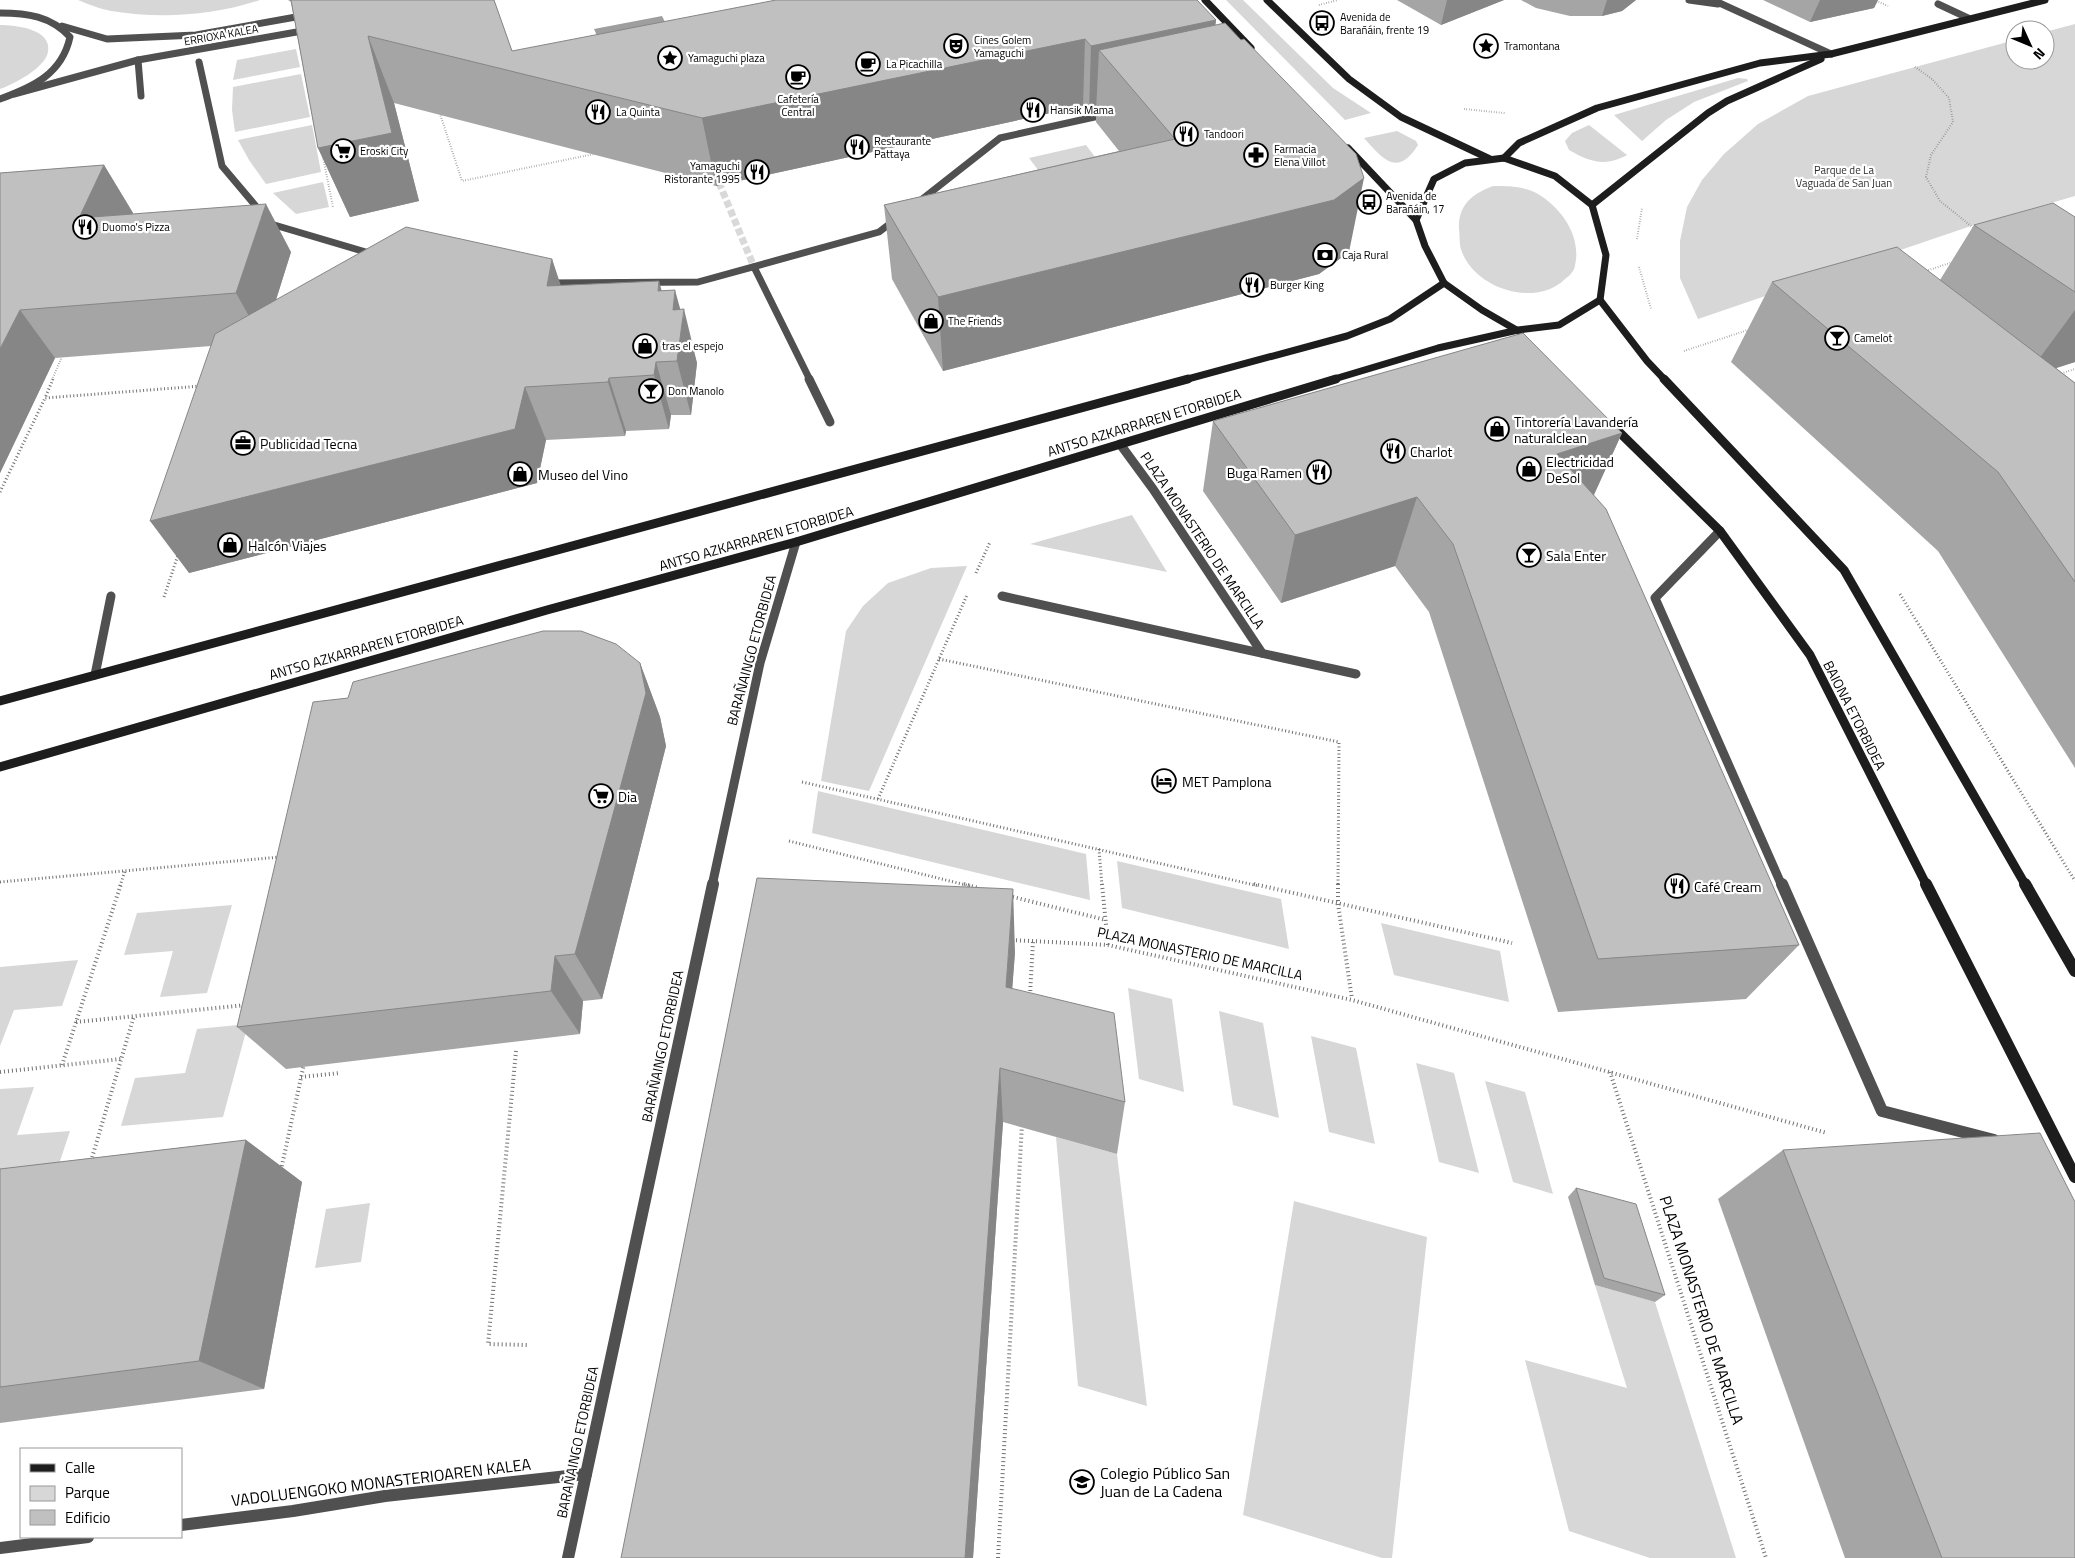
<svg xmlns="http://www.w3.org/2000/svg" width="2075" height="1558" font-family="'Titillium Web',sans-serif">
	<style>
		.green { fill: #d7d7d7 }
		.water { fill: #9e9e9e }
		.lines { fill: none; stroke-linecap: round; stroke-linejoin: round }
		.street-tunnel { stroke: #d9d9d9; stroke-width: 7; stroke-dasharray: 7 3; stroke-linecap: butt }
		.path-far2 { stroke: #727272; stroke-width: 2; stroke-dasharray: 0.5 2; stroke-linecap: butt }
		.path-far1 { stroke: #727272; stroke-width: 3; stroke-dasharray: 1 2.5; stroke-linecap: butt }
		.path { stroke: #727272; stroke-width: 4; stroke-dasharray: 1 3; stroke-linecap: butt }
		.lane-far2 { stroke: #505050; stroke-width: 7 }
		.lane-far1 { stroke: #505050; stroke-width: 9 }
		.lane { stroke: #505050; stroke-width: 12 }
		.street-far2 { stroke: #505050; stroke-width: 7 }
		.street-far1 { stroke: #505050; stroke-width: 9 }
		.street { stroke: #505050; stroke-width: 12 }
		.secondary-far2 { stroke: #1d1d1d; stroke-width: 7 }
		.secondary-far1 { stroke: #1d1d1d; stroke-width: 9 }
		.secondary { stroke: #1d1d1d; stroke-width: 12 }
		.path-bridge { stroke: #727272; stroke-width: 2; stroke-dasharray: 0.5 2; stroke-linecap: butt }
		.wall { fill: #a5a5a5 }
		.shaded-wall { fill: #868686 }
		.building { fill: #c0c0c0; stroke: #868686 }
		.labels { text-anchor: middle; dominant-baseline: central; stroke-width: 4.5; stroke-linejoin: round; paint-order: stroke }
		.far-poi-label { font-size: 11px; fill: #000; stroke: #fff; text-anchor: start }
		.far-street-label { font-size: 11px; fill: #000; stroke: #fff }
		.far-park-label { font-size: 11px; fill: #2e2e2e; stroke: #fff }
		.poi-label { font-size: 14px; fill: #000; stroke: #fff; text-anchor: start }
		.street-label { font-size: 14px; fill: #000; stroke: #fff }
		.near-street-label { font-size: 16px; fill: #000; stroke: #fff }
		.near-poi-label { font-size: 16px; fill: #000; stroke: #fff; text-anchor: start }
	</style>
	<rect width="100%" height="100%" fill="#fff"/>
	<g class="green">
		<path d="M78,0H260C212,16 160,19 111,11C100,9 88,4 78,0Z"/>
		<polygon points="1226,0 1243,0 1333,88 1371,113 1345,120"/>
		<polygon points="2075,24 2075,196 1971,226 1698,319 1680,278 1680,241 1687,207 1702,180 1724,154 1758,124 1808,96 2015,40 2015,60 2045,60 2045,32"/>
		<path d="M0,25C16,25 52,29 48,52C45,68 14,84 0,89Z"/>
		<polygon points="296,49 300,67 233,80 237,60"/>
		<polygon points="301,74 310,117 235,132 232,110 233,87"/>
		<polygon points="1738,78 1747,79 1748,81 1694,102 1666,120 1642,141 1614,115"/>
		<polygon points="312,125 321,172 266,184 249,160 238,140"/>
		<path d="M1589,125L1627,155C1605,167 1590,162 1569,150L1565,141L1572,133Z"/>
		<path d="M1397,131L1416,141L1418,145C1397,178 1383,159 1364,138Z"/>
		<polygon points="1086,145 1126,198 1069,211 1029,158"/>
		<polygon points="323,182 329,207 296,214 273,193"/>
		<path d="M1493,186C1508,186 1525,186 1538,194C1561,208 1579,233 1576,260C1575,264 1575,269 1573,271C1571,274 1568,277 1565,279C1536,308 1476,289 1462,252C1459,246 1460,236 1459,229C1458,205 1472,194 1493,186Z"/>
		<polygon points="1132,515 1167,572 1030,544"/>
		<polygon points="967,566 869,791 821,781 846,631 863,606 888,583 931,568"/>
		<polygon points="818,791 1086,854 1090,900 812,833"/>
		<polygon points="1117,861 1281,899 1289,949 1122,908"/>
		<polygon points="232,905 207,993 160,997 173,951 124,955 137,913"/>
		<polygon points="1381,923 1500,951 1509,1002 1394,975"/>
		<polygon points="78,960 62,1006 14,1010 0,1046 0,967"/>
		<polygon points="1128,988 1172,999 1184,1092 1139,1079"/>
		<polygon points="1219,1011 1263,1023 1279,1118 1233,1105"/>
		<polygon points="248,1024 223,1117 121,1126 135,1078 185,1073 197,1029"/>
		<polygon points="1311,1036 1356,1048 1375,1144 1329,1132"/>
		<polygon points="1416,1063 1454,1073 1479,1173 1439,1162"/>
		<polygon points="1485,1081 1525,1092 1553,1194 1513,1182"/>
		<polygon points="34,1087 17,1135 70,1131 56,1173 0,1178 0,1089"/>
		<polygon points="1056,1137 1117,1154 1147,1406 1078,1386"/>
		<polygon points="1294,1201 1427,1237 1392,1558 1382,1558 1243,1515"/>
		<polygon points="370,1203 361,1262 315,1268 326,1209"/>
		<polygon points="1595,1285 1655,1302 1736,1558 1650,1558 1569,1531 1525,1360 1627,1388"/>
	</g>
	<polygon class="water" points="662,16 678,48 608,61 594,29"/>
	<g class="lines">
		<polyline class="street-tunnel" points="715,173 754,267"/>
		<g class="path-far2">
			<polyline points="1874,0 1888,6"/>
			<polyline points="1319,5 1338,0"/>
			<polyline points="1915,67 1932,79 1949,98 1953,122 1931,155 1926,177 1940,201 1976,230"/>
			<polyline points="1464,109 1505,113"/>
			<polyline points="446,132 462,181 594,154"/>
			<polyline points="323,157 333,207"/>
			<polyline points="1637,239 1642,208"/>
			<polyline points="1639,267 1651,309"/>
			<polyline points="1926,271 1953,262"/>
			<polyline points="1684,351 1751,329"/>
			<polyline points="2059,374 2075,369"/>
			<polyline points="52,380 63,354"/>
		</g>
		<g class="path-far1">
			<polyline points="53,379 45,398 201,386"/>
			<polyline points="0,492 45,398"/>
			<polyline points="976,573 990,542"/>
			<polyline points="1900,594 2075,881"/>
			<polyline points="164,597 178,555"/>
			<polyline points="939,659 1339,742 1338,886"/>
			<polyline points="802,782 1259,886"/>
			<polyline points="878,799 967,595"/>
			<polyline points="789,841 970,886"/>
			<polyline points="1099,849 1102,886"/>
			<polyline points="0,882 280,857"/>
			<polyline points="120,886 125,871"/>
		</g>
		<g class="path">
			<polyline points="964,884 979,888"/>
			<polyline points="1102,884 1108,945"/>
			<polyline points="1254,884 1512,943"/>
			<polyline points="1338,884 1338,904 1352,999"/>
			<polyline points="1009,896 1106,920"/>
			<polyline points="1012,940 1108,945 1352,1000 1827,1133"/>
			<polyline points="1030,995 1033,941"/>
			<polyline points="76,1022 246,1005"/>
			<polyline points="516,1051 488,1344 527,1345"/>
			<polyline points="62,1065 121,884"/>
			<polyline points="0,1072 121,1059"/>
			<polyline points="1610,1072 1766,1558"/>
			<polyline points="301,1077 340,1073"/>
			<polyline points="91,1161 134,1016"/>
			<polyline points="281,1170 304,1064"/>
			<polyline points="998,1558 1022,1124"/>
		</g>
		<g class="lane-far2">
			<polyline points="1689,0 1718,4"/>
			<polyline points="1713,0 1831,54"/>
			<polyline points="1938,4 1968,18"/>
			<polyline points="138,60 141,96"/>
		</g>
		<g class="lane-far1">
			<polyline points="1120,444 1153,489 1262,653"/>
			<polyline points="1720,531 1655,598 1782,886"/>
			<polyline points="1002,596 1356,674"/>
			<polyline points="95,675 111,596"/>
		</g>
		<polyline class="lane" points="1782,884 1882,1111 1994,1140"/>
		<g class="street-far2">
			<path d="M0,13C27,13 51,16 70,37C62,74 33,87 0,99"/>
			<polyline points="62,26 107,39 196,35 307,15"/>
			<polyline points="199,62 222,166 271,224 376,255"/>
			<polyline points="14,94 138,60 308,30"/>
			<polyline points="916,204 1000,138 1108,114"/>
			<polyline points="754,267 810,380"/>
			<polyline points="547,283 698,282 879,232 896,219"/>
		</g>
		<g class="street-far1">
			<polyline points="809,379 830,422"/>
			<polyline points="712,886 760,663 796,542"/>
		</g>
		<g class="street">
			<polyline points="181,1525 293,1511 385,1496 586,1474"/>
			<polyline points="0,1548 88,1537"/>
			<polyline points="568,1558 713,884"/>
		</g>
		<g class="secondary-far2">
			<polyline points="1205,0 1251,48"/>
			<polyline points="1267,0 1349,79 1401,117 1490,159"/>
			<polyline points="1348,148 1416,220"/>
			<polyline points="1504,158 1519,143 1597,108 1760,63 1831,54 2045,0"/>
			<polyline points="1592,205 1708,113 1727,101 1821,59"/>
			<polyline points="1600,300 1647,361 1665,380"/>
			<polyline points="1520,332 1482,310 1444,283 1425,246 1416,220 1434,179 1465,163 1504,158 1555,176 1592,205 1606,255 1600,300"/>
			<polyline points="1184,380 1347,336 1390,319 1444,283"/>
			<polyline points="1331,380 1438,348 1518,330 1559,325 1600,300"/>
		</g>
		<g class="secondary-far1">
			<polyline points="1664,379 1844,570 2026,886"/>
			<polyline points="1612,425 1720,531 1810,655 1927,886"/>
			<polyline points="0,701 1188,379"/>
			<polyline points="0,767 547,610 796,542 1336,379"/>
		</g>
		<g class="secondary">
			<polyline points="1926,884 2075,1177"/>
			<polyline points="2025,884 2075,971"/>
		</g>
		<polyline class="path-bridge" points="439,111 446,132"/>
	</g>
	<g class="wall">
		<polygon points="288,0 494,0 512,51 1216,20 1215,25 1349,252 1319,274 943,371 892,279 884,205 1119,151 1096,122 1096,111 1089,113 1083,106 716,186 394,103 419,201 350,217 318,148 291,2"/>
		<polygon points="1397,0 1504,0 1441,25"/>
		<polygon points="1521,0 1636,0 1622,11 1602,16 1570,16 1536,8"/>
		<polygon points="1763,0 1878,0 1874,8 1810,22"/>
		<polygon points="104,165 133,213 132,214 291,252 276,300 552,259 560,285 662,291 680,310 697,363 691,415 671,415 669,429 626,431 625,436 546,440 537,483 189,573 211,346 55,358 0,473 0,173"/>
		<polygon points="2075,217 2075,362 2056,368 2075,383 2075,768 1938,551 1731,362 1772,282 1940,280 1974,225"/>
		<polygon points="1213,421 1622,433 1594,495 1799,945 1746,999 1558,1012 1429,612 1395,566 1281,603 1203,491"/>
		<polygon points="640,663 660,717 666,746 602,999 583,1001 580,1034 286,1069 237,1027 348,698"/>
		<polygon points="1015,952 1012,989 1125,1102 1117,1154 1003,1122 973,1558 621,1558"/>
		<polygon points="246,1140 302,1182 264,1389 0,1423 0,1169"/>
		<polygon points="1783,1150 2075,1558 1845,1558 1718,1199"/>
		<polygon points="1576,1188 1665,1295 1655,1302 1595,1285 1568,1197"/>
	</g>
	<g class="shaded-wall">
		<polygon points="1447,0 1504,0 1441,25"/>
		<polygon points="1607,0 1636,0 1622,11 1602,16"/>
		<polygon points="1820,0 1878,0 1874,8 1810,22"/>
		<polygon points="1216,20 1209,86 1099,50 1096,111 1089,113 1091,46"/>
		<polygon points="368,36 394,103 419,201 350,217 318,148"/>
		<polygon points="1085,39 1083,106 716,186 702,118"/>
		<polygon points="104,165 133,213 109,266 79,218"/>
		<polygon points="1364,178 1349,252 1319,274 943,371 938,297"/>
		<polygon points="266,204 291,252 263,341 236,293"/>
		<polygon points="552,259 570,313 547,286"/>
		<polygon points="659,281 674,336 658,291"/>
		<polygon points="675,290 683,319 684,309 697,363 691,415 677,361 673,310"/>
		<polygon points="20,310 55,358 0,473 0,349"/>
		<polygon points="2075,310 2075,362 2025,378"/>
		<polygon points="656,362 671,415 669,429 654,375"/>
		<polygon points="609,378 626,431 625,436 608,382"/>
		<polygon points="525,387 546,440 537,483 189,573 150,521"/>
		<polygon points="1622,433 1590,503 1557,454"/>
		<polygon points="1417,497 1395,566 1281,603 1295,535"/>
		<polygon points="640,663 660,717 666,746 602,999 575,954"/>
		<polygon points="1013,889 1015,952 1008,1046 1006,987"/>
		<polygon points="555,956 583,1001 580,1034 551,991"/>
		<polygon points="1000,1068 1003,1122 973,1558 965,1558"/>
		<polygon points="246,1140 302,1182 264,1389 199,1361"/>
	</g>
	<g class="building">
		<polygon points="291,0 494,0 512,51 776,0 1197,0 1216,20 1091,46 1085,39 702,118 368,36 392,133 318,148"/>
		<polygon points="1225,23 1241,40 1244,39 1356,154 1364,178 1334,200 938,297 884,205 1175,139 1099,50"/>
		<polygon points="104,165 79,218 266,204 236,293 20,310 0,349 0,173"/>
		<polygon points="2053,203 2075,217 2075,292 1974,225"/>
		<polygon points="406,227 552,259 547,286 659,281 658,291 675,290 673,310 684,309 677,361 656,362 654,375 609,378 608,382 525,387 515,429 150,521 215,334"/>
		<polygon points="1897,247 2075,383 2075,582 1998,472 1772,282"/>
		<polygon points="1523,333 1622,433 1557,454 1606,509 1799,945 1598,959 1453,544 1417,497 1295,535 1213,421"/>
		<polygon points="543,631 581,631 616,644 640,663 646,693 575,954 555,956 551,991 237,1027 313,702 348,698 353,682"/>
		<polygon points="757,878 1013,889 1006,987 1114,1013 1125,1102 1000,1068 965,1558 621,1558"/>
		<polygon points="2040,1133 2075,1202 2075,1558 1942,1558 1783,1150"/>
		<polygon points="246,1140 199,1361 0,1387 0,1169"/>
		<polygon points="1576,1188 1636,1204 1665,1295 1604,1278"/>
	</g>
	<defs>
		<g id="bus-ring" transform="scale(1.25)"><circle r="9.5" fill="#fff" stroke="#000" stroke-width="1.5"/><path d="M-5-6H5V4H4V6H2V4H-2V6H-4V4H-5ZM-3.5-4V0h7V-4ZM-3.5 1.2v1.5H-2V1.2ZM2 1.2v1.5H3.5V1.2Z" fill="#000"/></g>
		<g id="theatre-ring" transform="scale(1.25)"><circle r="9.5" fill="#fff" stroke="#000" stroke-width="1.5"/><path d="M-5-5.5Q0-4 5-5.5V0Q5 5 0 6Q-5 5-5 0ZM-3.3-2.5H-1v1.5H-3.3ZM1-2.5H3.3v1.5H1ZM-2.8 1Q0 5.5 2.8 1Z" fill="#000"/></g>
		<g id="sight-ring" transform="scale(1.25)"><circle r="9.5" fill="#fff" stroke="#000" stroke-width="1.5"/><path d="M0-6L1.8-2.2L6-1.7L2.9 1.2L3.7 5.4L0 3.3L-3.7 5.4L-2.9 1.2L-6-1.7L-1.8-2.2Z" fill="#000"/></g>
		<g id="cafe-ring" transform="scale(1.25)"><circle r="9.5" fill="#fff" stroke="#000" stroke-width="1.5"/><path d="M-5.5-4.5H6V0H3Q3 3.5 0 3.5H-2.5Q-5.5 3.5-5.5 0ZM3-3.2v2h1.7v-2ZM-6 4.5H4V6H-6Z" fill="#000"/></g>
		<g id="restaurant-ring" transform="scale(1.25)"><circle r="9.5" fill="#fff" stroke="#000" stroke-width="1.5"/><path d="M-5-6h1v4h1v-4h1v4h1v-4h1v5L-1.5 .5V6h-2V.5L-5-1ZM5-6V6H3V1.5H1.5Q1.5-4 5-6Z" fill="#000"/></g>
		<g id="supermarket-ring" transform="scale(1.25)"><circle r="9.5" fill="#fff" stroke="#000" stroke-width="1.5"/><path d="M-6-5.5h2.5l.6 2H6L4.5 2H-2.5L-4.4-4H-6ZM-1.5 3.2a1.3 1.3 0 1 0 .1 0ZM3 3.2a1.3 1.3 0 1 0 .1 0Z" fill="#000"/></g>
		<g id="pharmacy-ring" transform="scale(1.25)"><circle r="9.5" fill="#fff" stroke="#000" stroke-width="1.5"/><path d="M-2-6h4v4h4v4h-4v4h-4v-4h-4v-4h4Z" fill="#000"/></g>
		<g id="bank-ring" transform="scale(1.25)"><circle r="9.5" fill="#fff" stroke="#000" stroke-width="1.5"/><path d="M-6-4H6V4H-6ZM0-2.3a2.3 2.3 0 1 0 0 4.6a2.3 2.3 0 1 0 0-4.6Z" fill="#000"/></g>
		<g id="shop-ring" transform="scale(1.25)"><circle r="9.5" fill="#fff" stroke="#000" stroke-width="1.5"/><path d="M-5-2.5h2.3a2.7 3.5 0 0 1 5.4 0H5L5.5 6h-11ZM-1.5-2.5h3a1.5 2.3 0 0 0-3 0Z" fill="#000"/></g>
		<g id="bar-ring" transform="scale(1.25)"><circle r="9.5" fill="#fff" stroke="#000" stroke-width="1.5"/><path d="M-6-5H6L.8 .8V4.5H3.5V6h-7V4.5H-.8V.8Z" fill="#000"/></g>
		<g id="office-ring" transform="scale(1.25)"><circle r="9.5" fill="#fff" stroke="#000" stroke-width="1.5"/><path d="M-6-3h4V-5.5h4V-3h4V5H-6ZM-1-4.5V-3h2v-1.5ZM-6 0V1H6V0Z" fill="#000"/></g>
		<g id="hotel-ring" transform="scale(1.25)"><circle r="9.5" fill="#fff" stroke="#000" stroke-width="1.5"/><path d="M-6-4.5h1.5V1H6V5H4.5V3h-9V5H-6ZM-4 0a1.8 1.8 0 1 1 3.6 0ZM.5 0V-2.5h3Q6-2.5 6 0Z" fill="#000"/></g>
		<g id="school-ring" transform="scale(1.25)"><circle r="9.5" fill="#fff" stroke="#000" stroke-width="1.5"/><path d="M0-5L7-2L0 1L-7-2ZM-4 1L0 2.5L4 1V4Q0 6-4 4Z" fill="#000"/></g>
	</defs>
	<g fill-rule="evenodd">
		<use href="#bus-ring" x="1322" y="23"/>
		<use href="#theatre-ring" x="956" y="46"/>
		<use href="#sight-ring" x="1486" y="46"/>
		<use href="#sight-ring" x="670" y="58"/>
		<use href="#cafe-ring" x="868" y="64"/>
		<use href="#cafe-ring" x="798" y="77"/>
		<use href="#restaurant-ring" x="1033" y="110"/>
		<use href="#restaurant-ring" x="598" y="112"/>
		<use href="#restaurant-ring" x="1186" y="134"/>
		<use href="#restaurant-ring" x="857" y="147"/>
		<use href="#supermarket-ring" x="343" y="151"/>
		<use href="#pharmacy-ring" x="1256" y="155"/>
		<use href="#restaurant-ring" x="757" y="172"/>
		<use href="#bus-ring" x="1369" y="202"/>
		<use href="#restaurant-ring" x="85" y="227"/>
		<use href="#bank-ring" x="1325" y="255"/>
		<use href="#restaurant-ring" x="1252" y="285"/>
		<use href="#shop-ring" x="931" y="321"/>
		<use href="#bar-ring" x="1837" y="338"/>
		<use href="#shop-ring" x="645" y="346"/>
		<use href="#bar-ring" x="651" y="391"/>
		<use href="#shop-ring" x="1497" y="429"/>
		<use href="#office-ring" x="243" y="443"/>
		<use href="#restaurant-ring" x="1393" y="451"/>
		<use href="#shop-ring" x="1529" y="469"/>
		<use href="#restaurant-ring" x="1319" y="472"/>
		<use href="#shop-ring" x="520" y="474"/>
		<use href="#shop-ring" x="230" y="545"/>
		<use href="#bar-ring" x="1529" y="555"/>
		<use href="#hotel-ring" x="1164" y="781"/>
		<use href="#supermarket-ring" x="601" y="796"/>
		<use href="#restaurant-ring" x="1677" y="886"/>
		<use href="#school-ring" x="1082" y="1482"/>
	</g>
	<g class="labels">
		<g class="far-poi-label">
			<text x="1340" y="17">Avenida de<tspan x="1340" dy="13">Barañáin, frente 19</tspan></text>
			<text x="974" y="40">Cines Golem<tspan x="974" dy="13">Yamaguchi</tspan></text>
			<text x="1504" y="46">Tramontana</text>
			<text x="688" y="58">Yamaguchi plaza</text>
			<text x="886" y="64">La Picachilla</text>
			<text x="798" y="99" text-anchor="middle">Cafetería<tspan x="798" dy="13">Central</tspan></text>
			<text x="1050" y="110">Hansik Mama</text>
			<text x="616" y="112">La Quinta</text>
			<text x="1204" y="134">Tandoori</text>
			<text x="874" y="141">Restaurante<tspan x="874" dy="13">Pattaya</tspan></text>
			<text x="1274" y="149">Farmacia<tspan x="1274" dy="13">Elena Villot</tspan></text>
			<text x="360" y="151">Eroski City</text>
			<text x="740" y="166" text-anchor="end">Yamaguchi<tspan x="740" dy="13">Ristorante 1995</tspan></text>
			<text x="1386" y="196">Avenida de<tspan x="1386" dy="13">Barañáin, 17</tspan></text>
			<text x="102" y="227">Duomo's Pizza</text>
			<text x="1342" y="255">Caja Rural</text>
			<text x="1270" y="285">Burger King</text>
			<text x="948" y="321">The Friends</text>
			<text x="1854" y="338">Camelot</text>
			<text x="662" y="346">tras el espejo</text>
			<text x="668" y="391">Don Manolo</text>
		</g>
		<g class="far-street-label">
			<text transform="translate(221 35) rotate(-10)">ERRIOXA KALEA</text>
		</g>
		<g class="far-park-label">
			<text x="1844" y="170">Parque de La<tspan x="1844" dy="13">Vaguada de San Juan</tspan></text>
		</g>
		<g class="poi-label">
			<text x="1514" y="421">Tintorería Lavandería<tspan x="1514" dy="16">naturalclean</tspan></text>
			<text x="260" y="443">Publicidad Tecna</text>
			<text x="1410" y="451">Charlot</text>
			<text x="1546" y="461">Electricidad<tspan x="1546" dy="16">DeSol</tspan></text>
			<text x="1302" y="472" text-anchor="end">Buga Ramen</text>
			<text x="538" y="474">Museo del Vino</text>
			<text x="248" y="545">Halcón Viajes</text>
			<text x="1546" y="555">Sala Enter</text>
			<text x="1182" y="781">MET Pamplona</text>
			<text x="618" y="796">Dia</text>
			<text x="1694" y="886">Café Cream</text>
		</g>
		<g class="street-label">
			<text transform="translate(1144 422) rotate(-17)">ANTSO AZKARRAREN ETORBIDEA</text>
			<text transform="translate(756 538) rotate(-16)">ANTSO AZKARRAREN ETORBIDEA</text>
			<text transform="translate(1203 540) rotate(56)">PLAZA MONASTERIO DE MARCILLA</text>
			<text transform="translate(366 647) rotate(-16)">ANTSO AZKARRAREN ETORBIDEA</text>
			<text transform="translate(751 650) rotate(-75)">BARAÑAINGO ETORBIDEA</text>
			<text transform="translate(1855 715) rotate(63)">BAIONA ETORBIDEA</text>
			<text transform="translate(1200 953) rotate(12)">PLAZA MONASTERIO DE MARCILLA</text>
			<text transform="translate(662 1046) rotate(-78)">BARAÑAINGO ETORBIDEA</text>
			<text transform="translate(577 1442) rotate(-78)">BARAÑAINGO ETORBIDEA</text>
		</g>
		<g class="near-street-label">
			<text transform="translate(1702 1310) rotate(72)">PLAZA MONASTERIO DE MARCILLA</text>
			<text transform="translate(381 1482) rotate(-7)">VADOLUENGOKO MONASTERIOAREN KALEA</text>
		</g>
		<g class="near-poi-label">
			<text x="1100" y="1473">Colegio Público San<tspan x="1100" dy="18">Juan de La Cadena</tspan></text>
		</g>
	</g>
	<rect x="20" y="1448" width="162" height="90" fill="#ffffff" stroke="#999999"/>
	<rect x="30" y="1464" width="25" height="8" fill="#1d1d1d" stroke="#999999"/>
	<text x="65" y="1473" font-size="15" fill="#000000">Calle</text>
	<rect x="30" y="1486" width="25" height="15" fill="#d7d7d7" stroke="#999999"/>
	<text x="65" y="1498" font-size="15" fill="#000000">Parque</text>
	<rect x="30" y="1510" width="25" height="15" fill="#c0c0c0" stroke="#999999"/>
	<text x="65" y="1523" font-size="15" fill="#000000">Edificio</text>
	<g transform="translate(2030 45) rotate(134)"><circle r="24" fill="#ffffff" stroke="#999999"/>
	<path d="M0-4L9 19L0 12L-9 19Z" fill="#000000"/>
	<text y="-8" font-size="14" font-weight="bold" text-anchor="middle" fill="#000000">N</text>
	</g>
</svg>
